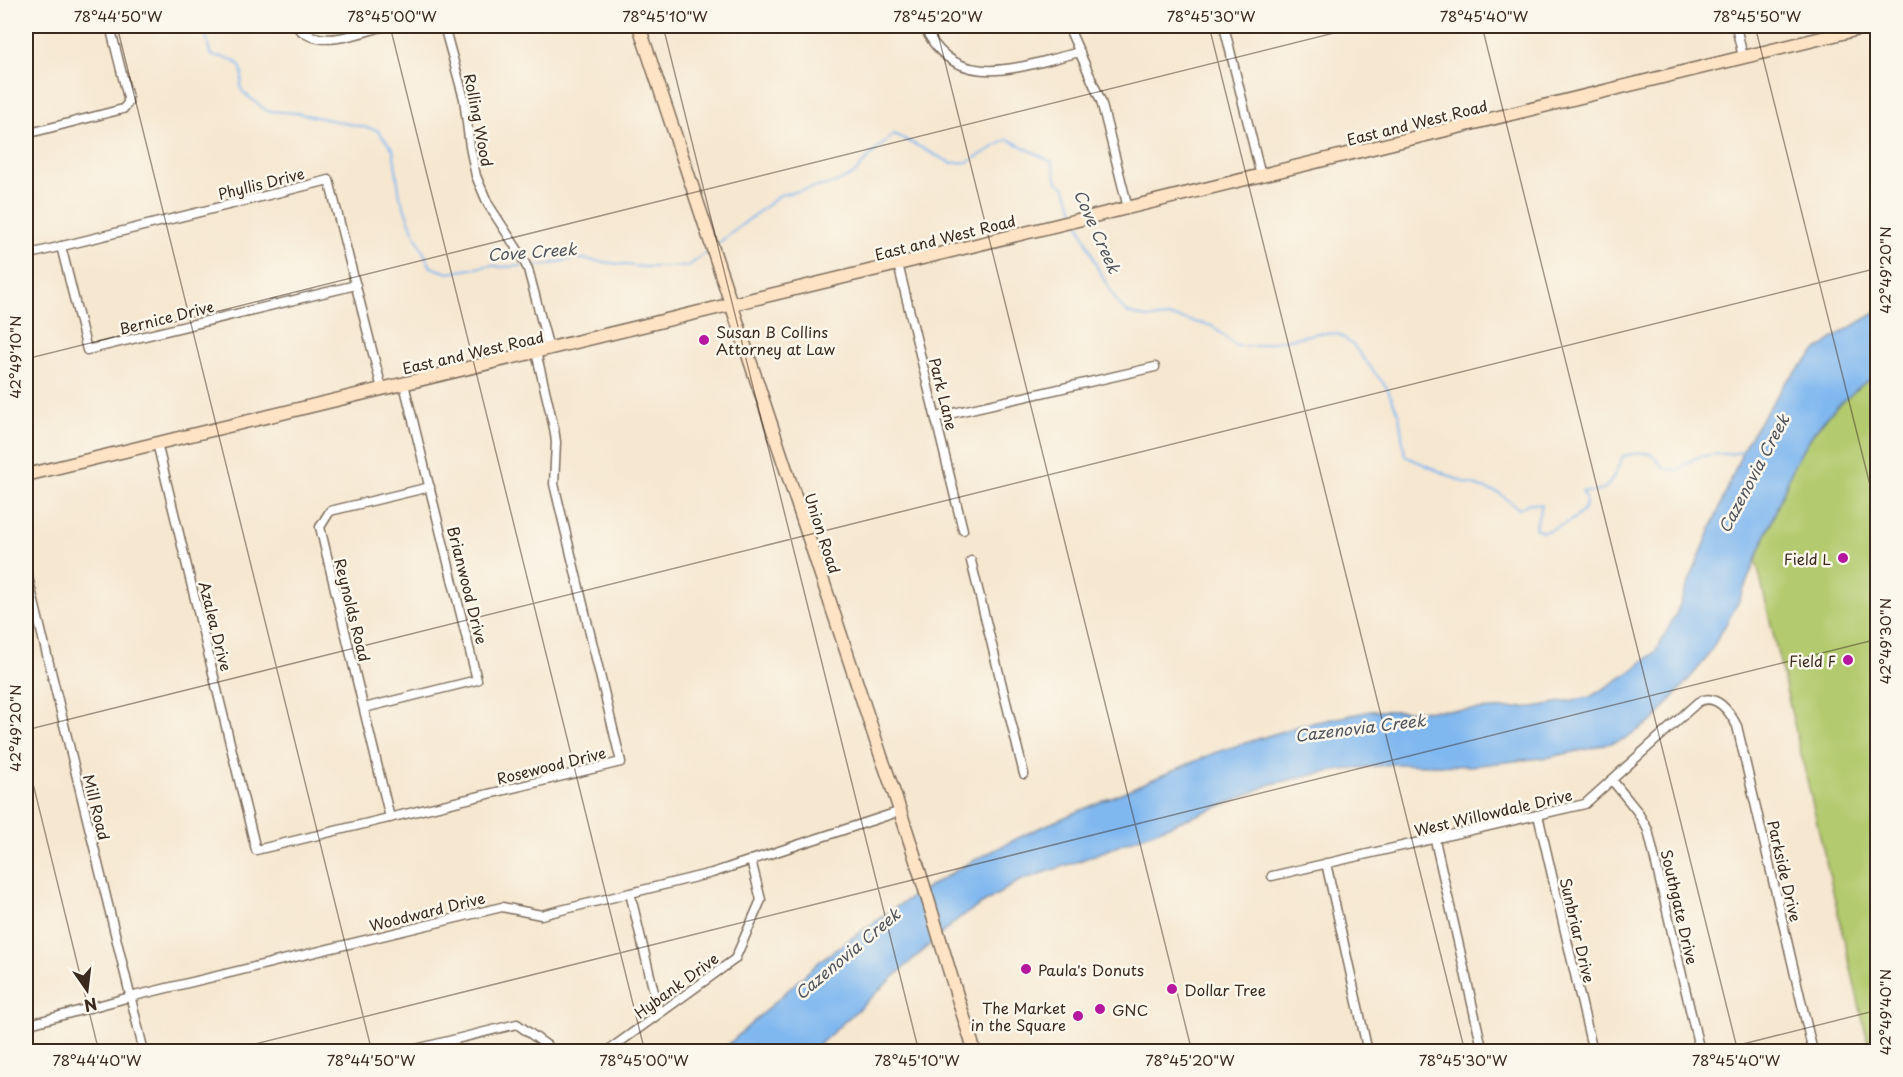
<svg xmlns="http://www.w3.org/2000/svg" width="1903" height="1077" font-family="'Playpen Sans',sans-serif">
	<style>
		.green { fill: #b3ca6e; stroke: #777a46; stroke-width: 1.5 }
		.water { fill: #7fb7ef; stroke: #5d7086; stroke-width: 1.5 }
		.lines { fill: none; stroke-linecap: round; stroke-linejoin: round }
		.stream { stroke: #7fb7ef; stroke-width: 2 }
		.street-casing { stroke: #7c6c5c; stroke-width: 11 }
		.secondary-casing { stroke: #7c6c5c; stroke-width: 15 }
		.street { stroke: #fff; stroke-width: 8 }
		.secondary { stroke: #fee4c5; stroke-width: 12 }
		.ticks { fill: none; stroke: #3b2a1e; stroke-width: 1.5; stroke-opacity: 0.45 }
		.poi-dot { fill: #b5179e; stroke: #fbf7ec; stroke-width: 2 }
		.labels { text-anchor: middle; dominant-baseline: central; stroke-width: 5; stroke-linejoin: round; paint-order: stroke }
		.street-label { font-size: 15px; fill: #3b2a1e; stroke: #fbf7ec }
		.poi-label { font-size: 15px; fill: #3b2a1e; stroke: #fbf7ec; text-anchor: start }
		.water-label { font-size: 16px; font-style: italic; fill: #4f545d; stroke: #fbf7ec }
		.neatline { fill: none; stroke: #3b2a1e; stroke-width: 2 }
		.ticks-label { font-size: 15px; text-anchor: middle; fill: #3b2a1e }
	</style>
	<rect width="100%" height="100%" fill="#fbf7ec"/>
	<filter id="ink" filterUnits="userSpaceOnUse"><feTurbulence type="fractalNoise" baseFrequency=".0167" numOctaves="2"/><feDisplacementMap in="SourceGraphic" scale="12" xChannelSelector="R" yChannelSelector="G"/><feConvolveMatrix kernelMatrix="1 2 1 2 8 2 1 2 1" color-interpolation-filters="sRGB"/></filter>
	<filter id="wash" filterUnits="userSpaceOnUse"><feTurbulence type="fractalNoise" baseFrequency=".008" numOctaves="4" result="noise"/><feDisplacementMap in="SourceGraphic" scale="24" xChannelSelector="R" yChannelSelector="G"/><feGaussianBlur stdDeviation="1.35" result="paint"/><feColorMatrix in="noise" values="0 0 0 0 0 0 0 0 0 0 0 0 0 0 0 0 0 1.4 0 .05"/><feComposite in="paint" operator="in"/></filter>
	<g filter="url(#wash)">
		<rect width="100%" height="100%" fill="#f6e7d0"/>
		<polygon class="green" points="1877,375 1877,1051 1870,1051 1756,560 1795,463 1814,432 1836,407 1864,383"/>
		<polygon class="water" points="1877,312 1877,375 1864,383 1836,407 1814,432 1795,463 1739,601 1706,659 1653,721 1622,740 1588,749 1550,757 1471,766 1393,764 1327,772 1271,784 1233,801 1079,861 1019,881 959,918 812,1051 720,1052 822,959 902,903 965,865 1028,833 1214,753 1302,725 1371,711 1475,710 1534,707 1590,697 1629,673 1655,652 1676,614 1746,443 1786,382 1816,351 1841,333"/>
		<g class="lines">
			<g class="stream">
				<path d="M204,26L210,53L213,56C233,57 248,63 240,87L244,93L267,111L297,113L377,130L393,149L400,196L414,233L431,267L448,273L493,265L500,267L523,266"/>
				<path d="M1079,224L1098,269L1117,302L1128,313L1147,318L1173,317L1212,326L1236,346H1256L1318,333L1338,334L1353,345L1387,388L1399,415L1405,456L1463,482L1499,493L1519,509L1529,503L1542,505L1535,528L1543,532C1555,528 1587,518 1586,501C1586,497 1584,494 1582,491C1610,497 1613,477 1623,456C1646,452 1650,448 1664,469L1679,470C1685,465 1691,459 1699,457C1712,453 1728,455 1742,452"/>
				<polyline points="715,246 780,195 836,183 854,174 872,154 894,134 951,163 968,162 1008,139 1052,162 1057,182 1065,187 1076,216"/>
				<polyline points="529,266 547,265 574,258 642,267 678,267 689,266 708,251"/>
			</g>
		</g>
	</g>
	<g filter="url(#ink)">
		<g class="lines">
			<g class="street-casing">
				<g id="street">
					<path d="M296,26C319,51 357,33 386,26"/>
					<polyline points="444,26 464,99 470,147 476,176 488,204 519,252 528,269 549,349"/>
					<path d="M924,26C955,96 1024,65 1080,52"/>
					<polyline points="1068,26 1101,101 1128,208"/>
					<polyline points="1224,26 1261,176"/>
					<polyline points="1736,26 1743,57"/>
					<polyline points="26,117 29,133"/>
					<polyline points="26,134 123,109 128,103 128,98 110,26"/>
					<polyline points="61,246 87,350 356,285"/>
					<polyline points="26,255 329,180 382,389"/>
					<polyline points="898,264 963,530"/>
					<polyline points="936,417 1155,367"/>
					<polyline points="157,443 256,850 621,762 554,484 556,442 554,428 536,352"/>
					<polyline points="971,561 1024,774"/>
					<polyline points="26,569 144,1052"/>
					<polyline points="364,708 477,680 404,384"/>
					<polyline points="1612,780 1637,811 1648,830 1700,1052"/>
					<polyline points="1538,815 1593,1052"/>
					<polyline points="390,818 320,527 330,511 430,487"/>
					<polyline points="1435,840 1483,1052"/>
					<polyline points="1326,863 1368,1052"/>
					<path d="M1272,876L1585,804L1698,702C1716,692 1730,712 1737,726L1813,1052"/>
					<polyline points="630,893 659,1013"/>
					<polyline points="26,1025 130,997 502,907 541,915 712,873 901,811"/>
					<polyline points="404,1052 517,1024 556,1052"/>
					<polyline points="606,1052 735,959 761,900 751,860"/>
				</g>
			</g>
			<g class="secondary-casing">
				<g id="secondary">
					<path d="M639,26L881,756C917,853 942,953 975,1052"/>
					<polyline points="26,475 898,264 1871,26"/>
				</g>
			</g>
			<use href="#street" class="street"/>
			<use href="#secondary" class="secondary"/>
		</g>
	</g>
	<path class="ticks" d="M117,26L372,1052M390,26L645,1052M663,26L919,1052M936,26L1192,1052M1209,26L1465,1052M1482,26L1738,1052M1755,26L1878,517M26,359L1362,26M26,730L1878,268M26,755L99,1052M223,1052L1878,639M1711,1052L1878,1010"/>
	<g class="poi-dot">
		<circle cx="704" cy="340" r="6"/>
		<circle cx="1843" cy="558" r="6"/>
		<circle cx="1848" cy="660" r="6"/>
		<circle cx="1026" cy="969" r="6"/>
		<circle cx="1172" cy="989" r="6"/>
		<circle cx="1100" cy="1009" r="6"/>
		<circle cx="1078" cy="1016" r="6"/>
	</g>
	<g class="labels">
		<g class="street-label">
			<text transform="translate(479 120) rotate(79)">Rolling Wood</text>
			<text transform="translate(1417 122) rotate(-14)">East and West Road</text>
			<text transform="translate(261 183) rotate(-14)">Phyllis Drive</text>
			<text transform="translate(945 237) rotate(-14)">East and West Road</text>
			<text transform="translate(166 317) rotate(-14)">Bernice Drive</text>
			<text transform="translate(473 352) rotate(-13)">East and West Road</text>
			<text transform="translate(944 394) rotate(76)">Park Lane</text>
			<text transform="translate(823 533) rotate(72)">Union Road</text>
			<text transform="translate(468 585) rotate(76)">Brianwood Drive</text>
			<text transform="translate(353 610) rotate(76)">Reynolds Road</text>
			<text transform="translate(216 626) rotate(76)">Azalea Drive</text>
			<text transform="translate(551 765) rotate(-14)">Rosewood Drive</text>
			<text transform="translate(97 807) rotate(76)">Mill Road</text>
			<text transform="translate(1493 812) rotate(-13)">West Willowdale Drive</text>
			<text transform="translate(1785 871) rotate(77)">Parkside Drive</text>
			<text transform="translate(1680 907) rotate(77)">Southgate Drive</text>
			<text transform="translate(427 911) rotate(-14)">Woodward Drive</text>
			<text transform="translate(1578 930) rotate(77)">Sunbriar Drive</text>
			<text transform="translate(676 985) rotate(-36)">Hybank Drive</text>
		</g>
		<g class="poi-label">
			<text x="716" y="331">Susan B Collins<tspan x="716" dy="17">Attorney at Law</tspan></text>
			<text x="1831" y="558" text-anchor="end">Field L</text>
			<text x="1836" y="660" text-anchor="end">Field F</text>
			<text x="1038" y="969">Paula's Donuts</text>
			<text x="1184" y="989">Dollar Tree</text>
			<text x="1066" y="1007" text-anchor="end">The Market<tspan x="1066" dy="17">in the Square</tspan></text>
			<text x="1112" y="1009">GNC</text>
		</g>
		<g class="water-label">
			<text transform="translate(1098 231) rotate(66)">Cove Creek</text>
			<text transform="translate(532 251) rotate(-4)">Cove Creek</text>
			<text transform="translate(1753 473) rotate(-62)">Cazenovia Creek</text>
			<text transform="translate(1360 727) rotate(-7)">Cazenovia Creek</text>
			<text transform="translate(847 953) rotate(-40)">Cazenovia Creek</text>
		</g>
	</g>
	<rect width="1903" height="1077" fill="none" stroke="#fbf7ec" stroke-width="66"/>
	<g transform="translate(87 990) rotate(166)" stroke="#fbf7ec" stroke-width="4.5" paint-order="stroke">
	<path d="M0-4.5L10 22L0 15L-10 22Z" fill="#3b2a1e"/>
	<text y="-9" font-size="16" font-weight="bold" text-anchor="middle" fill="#3b2a1e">N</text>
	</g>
	<rect x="33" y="33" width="1837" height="1011" class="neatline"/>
	<g class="ticks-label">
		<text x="118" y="22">78°44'50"W</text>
		<text x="392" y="22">78°45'00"W</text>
		<text x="665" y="22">78°45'10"W</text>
		<text x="938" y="22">78°45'20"W</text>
		<text x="1211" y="22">78°45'30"W</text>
		<text x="1484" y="22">78°45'40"W</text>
		<text x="1757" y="22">78°45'50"W</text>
		<text transform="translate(1886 270) rotate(-90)" y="5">42°49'20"N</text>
		<text transform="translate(16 357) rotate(-90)" y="5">42°49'10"N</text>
		<text transform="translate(1886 641) rotate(-90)" y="5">42°49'30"N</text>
		<text transform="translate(16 728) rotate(-90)" y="5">42°49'20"N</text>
		<text transform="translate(1886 1012) rotate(-90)" y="5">42°49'40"N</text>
		<text x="97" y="1066">78°44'40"W</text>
		<text x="371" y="1066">78°44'50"W</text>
		<text x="644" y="1066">78°45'00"W</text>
		<text x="917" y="1066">78°45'10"W</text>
		<text x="1190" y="1066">78°45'20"W</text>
		<text x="1463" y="1066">78°45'30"W</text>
		<text x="1736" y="1066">78°45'40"W</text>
	</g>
</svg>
